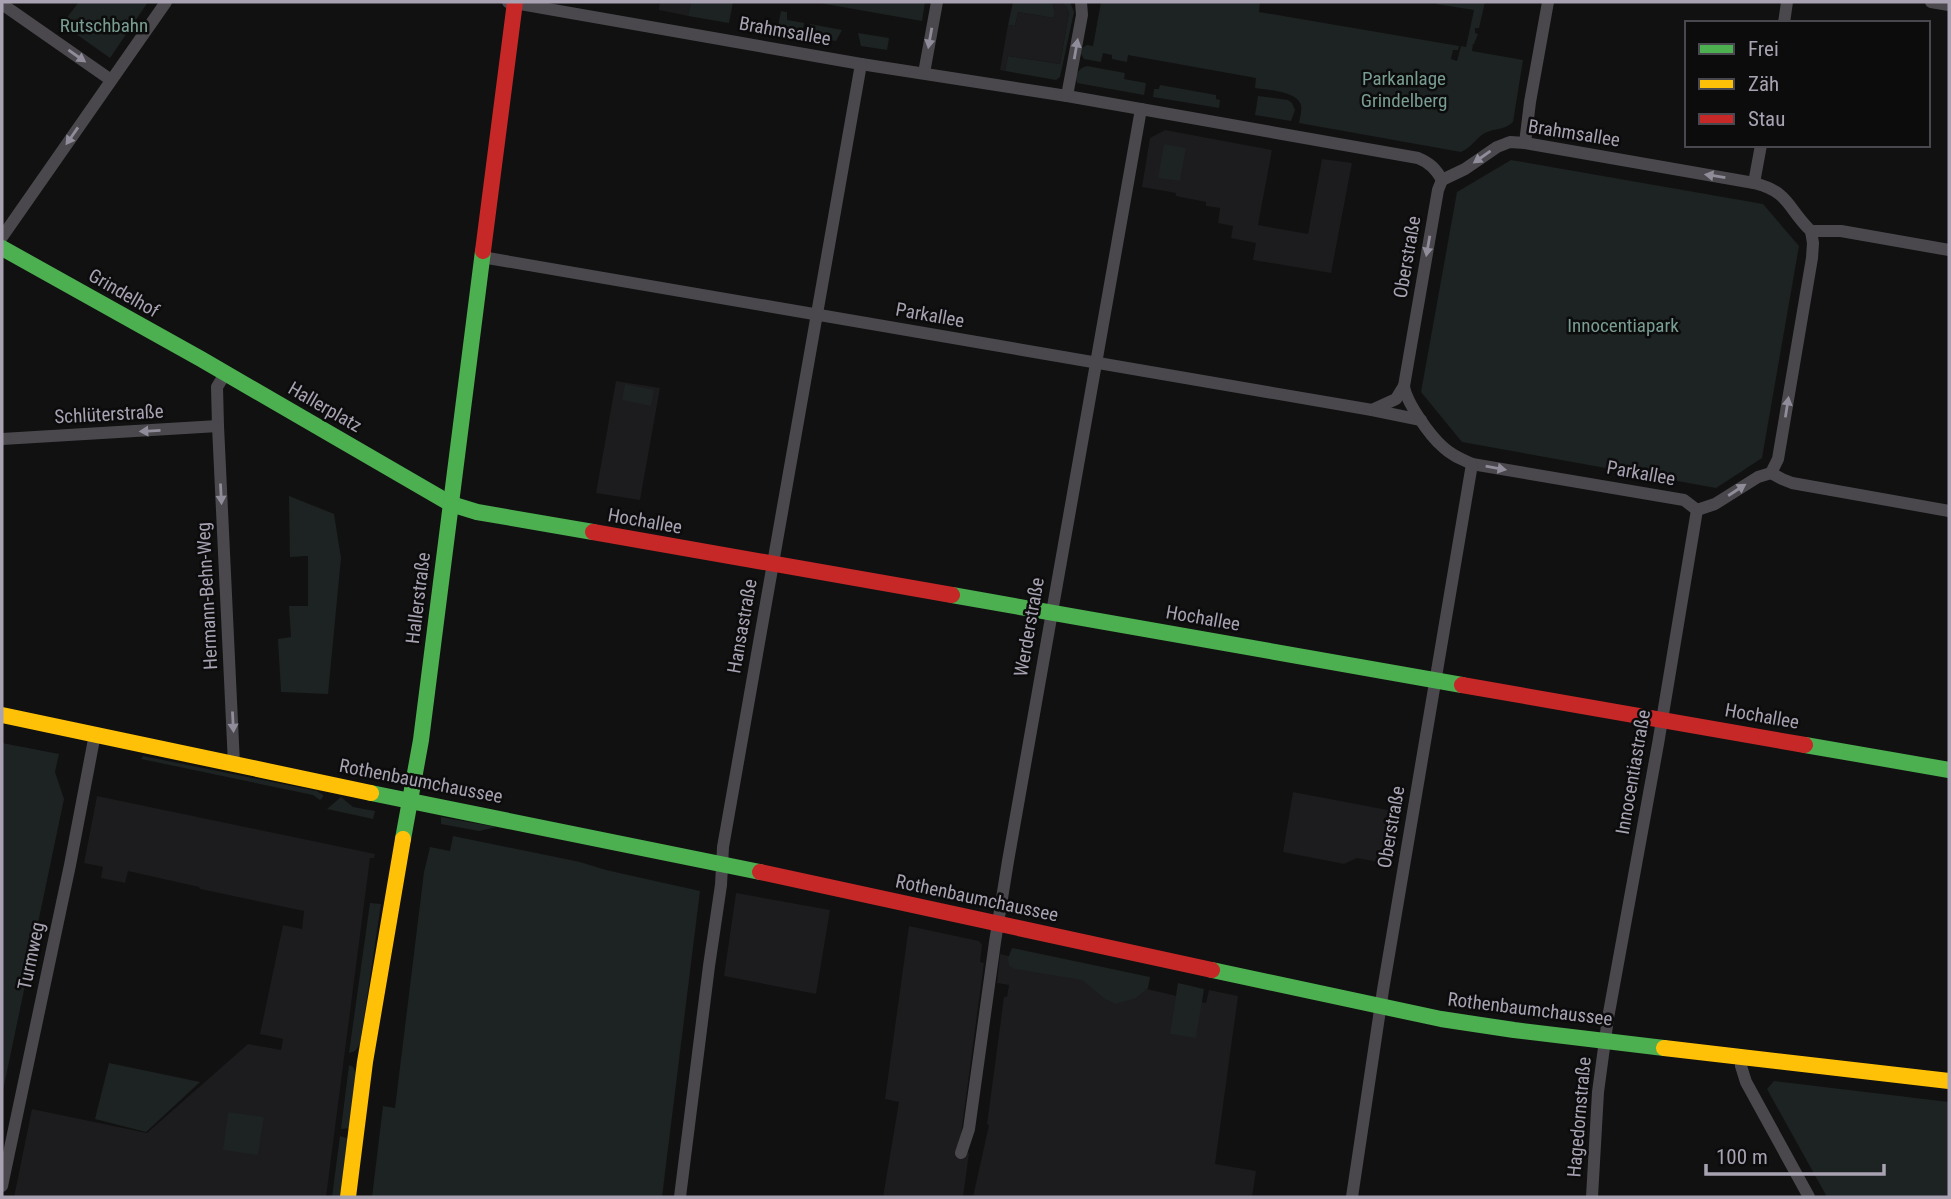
<svg xmlns="http://www.w3.org/2000/svg" width="1951" height="1199" font-family="'Roboto Condensed',sans-serif">
	<style>
		.built { fill: #1c1b1d }
		.green { fill: #1d2322 }
		.lines { fill: none; stroke-linecap: round; stroke-linejoin: round }
		.street { stroke: #4a484d; stroke-width: 12 }
		.fast { stroke: #4caf50; stroke-width: 16 }
		.slow { stroke: #ffc107; stroke-width: 16 }
		.jam { stroke: #c62828; stroke-width: 16 }
		.oneway { fill: #908c99 }
		.labels { text-anchor: middle; dominant-baseline: central; stroke-width: 5; stroke-linejoin: round; paint-order: stroke }
		.park-label { font-size: 19px; fill: #799d93; stroke: #0c0c0d }
		.street-label { font-size: 19px; fill: #a8a2b2; stroke: #0c0c0d }
	</style>
	<rect width="100%" height="100%" fill="#111"/>
	<g class="built">
		<polygon points="660,2 691,2 688,16 659,10"/>
		<polygon points="1052,2 1062,2 1068,7 1069,13 1060,64 1008,56 1005,71 1000,70 1008,25 1015,26 1018,12 1054,18 1055,13"/>
		<polygon points="1165,130 1272,150 1258,225 1308,234 1322,159 1352,163 1331,273 1253,260 1256,243 1231,238 1233,226 1218,223 1220,208 1206,206 1206,202 1176,196 1176,193 1142,187 1150,138"/>
		<polygon points="616,381 660,388 640,500 596,493"/>
		<polygon points="1293,792 1398,812 1389,864 1357,858 1344,864 1283,852"/>
		<polygon points="97,796 375,854 374,858 370,858 326,1197 14,1197 32,1109 147,1133 248,1044 281,1050 283,1039 260,1034 283,925 302,929 304,911 200,889 199,887 128,871 125,883 101,878 103,867 84,863"/>
		<polygon points="736,893 830,910 816,994 724,976"/>
		<polygon points="909,926 979,941 982,945 980,962 984,963 959,1150 962,1153 969,1153 963,1197 883,1197 899,1102 885,1099"/>
		<polygon points="1000,954 1206,1003 1209,990 1238,996 1215,1164 1256,1171 1252,1197 973,1197 989,1125 987,1124 1004,997 1007,997 1009,985 997,983"/>
	</g>
	<g class="green">
		<polygon points="79,2 148,2 110,58 62,24"/>
		<polygon points="691,2 733,2 729,23 688,16"/>
		<polygon points="814,2 925,2 922,21"/>
		<polygon points="1013,2 1052,2 1055,13 1054,18 1018,12 1015,26 1008,25"/>
		<polygon points="1062,2 1070,2 1074,12 1060,77 1056,80 1005,71 1008,56 1060,64 1069,13 1067,7"/>
		<path d="M1101,2H1260L1259,12L1459,46L1458,50H1453L1451,59L1457,61L1461,46L1466,47L1474,10L1436,4V2H1485L1479,28H1475V33L1478,34L1474,44H1473L1472,51L1523,60L1513,122C1505,130 1495,128 1485,133C1476,138 1471,148 1461,152L1299,123C1300,117 1302,111 1301,105C1297,91 1268,90 1255,88L1256,78L1128,55L1127,62L1112,59V55L1103,53L1101,62L1084,59L1080,52V49L1087,45L1093,46Z"/>
		<polygon points="781,11 787,12 787,20 804,23 802,35 777,31"/>
		<polygon points="810,24 842,30 836,41 808,37"/>
		<polygon points="858,33 889,38 887,50 861,46"/>
		<path d="M1087,66L1125,73L1124,79L1146,83L1144,95L1077,83C1074,74 1079,68 1087,66Z"/>
		<polygon points="1160,85 1216,95 1216,99 1220,100 1219,108 1153,97 1154,89 1159,89"/>
		<polygon points="1258,96 1288,100 1292,103 1295,110 1291,121 1255,115"/>
		<polygon points="1164,144 1186,148 1180,181 1158,178"/>
		<polygon points="1511,160 1763,204 1799,246 1762,458 1716,488 1462,442 1421,392 1457,192"/>
		<polygon points="625,384 654,390 651,406 622,400"/>
		<polygon points="289,496 334,514 341,558 328,694 281,692 278,639 291,637 289,606 308,606 308,556 290,557"/>
		<polygon points="2,743 59,754 55,772 64,799 2,1095"/>
		<polygon points="143,756 317,791 323,795 323,797 320,800 313,795 141,759"/>
		<polygon points="341,797 353,807 375,811 373,819 327,809"/>
		<polygon points="441,817 496,827 479,831 441,824"/>
		<polygon points="453,836 580,862 606,870 700,891 662,1197 372,1197 383,1106 395,1108 424,872 430,847 450,851"/>
		<polygon points="370,903 381,904 360,1044 355,1051 349,1053"/>
		<polygon points="1012,948 1150,977 1148,988 1136,998 1116,1004 1105,999 1082,980 1015,969 1009,966 1008,958"/>
		<polygon points="1178,983 1204,989 1196,1038 1170,1034"/>
		<polygon points="109,1063 200,1082 146,1132 95,1119"/>
		<polygon points="349,1065 353,1067 357,1075 351,1128 341,1129"/>
		<polygon points="1774,1081 1949,1102 1949,1197 1827,1197 1767,1089"/>
		<polygon points="228,1112 264,1117 258,1155 223,1150"/>
		<polygon points="340,1136 349,1139 341,1197 332,1197"/>
	</g>
	<g class="lines">
		<g class="street">
			<path d="M508,2L861,64L1067,96L1418,158C1430,163 1436,169 1442,180"/>
			<polyline points="1931,2 1949,5"/>
			<polyline points="2,4 111,80"/>
			<polyline points="1784,23 1787,2"/>
			<polyline points="924,73 937,2"/>
			<polyline points="1067,96 1082,15 1081,2"/>
			<polyline points="1525,143 1530,102 1548,2"/>
			<path d="M1442,180L1438,190L1404,386C1406,402 1430,436 1443,447C1451,455 1461,459 1472,464L1684,500L1697,510L1715,504L1758,477L1771,473"/>
			<path d="M1442,180L1465,169L1497,147L1510,142L1525,143L1754,183C1790,192 1787,208 1811,231H1841L1949,250"/>
			<polyline points="1754,183 1761,145"/>
			<polyline points="2,237 166,2"/>
			<polyline points="482,257 1372,410 1421,420"/>
			<polyline points="225,374 217,387 218,426 234,764"/>
			<polyline points="1372,410 1396,399 1404,386"/>
			<polyline points="2,439 218,426"/>
			<polyline points="1771,473 1778,459 1812,258 1813,243 1811,231"/>
			<polyline points="1771,473 1782,479 1792,483 1949,511"/>
			<polyline points="1742,1057 1741,1066 1746,1082 1809,1197"/>
			<polyline points="961,1153 969,1129 995,942 1008,861 1141,109"/>
			<polyline points="2,1186 70,865 95,734"/>
			<polyline points="680,1197 709,966 721,885 723,847 861,64"/>
			<polyline points="1352,1197 1383,990 1472,464"/>
			<polyline points="1592,1197 1598,1092 1608,1018 1658,744 1697,510"/>
		</g>
		<g class="fast">
			<polyline points="2,248 201,359 451,504 477,512 593,532"/>
			<polyline points="952,595 1462,685"/>
			<polyline points="1805,745 1949,770"/>
			<polyline points="371,793 760,872"/>
			<polyline points="403,839 421,740 483,251"/>
			<polyline points="1212,970 1441,1019 1514,1030 1664,1048"/>
		</g>
		<g class="slow">
			<polyline points="2,715 371,793"/>
			<polyline points="1664,1048 1949,1081"/>
			<polyline points="348,1197 365,1062 403,839"/>
		</g>
		<g class="jam">
			<polyline points="483,251 515,2"/>
			<polyline points="593,532 952,595"/>
			<polyline points="1462,685 1805,745"/>
			<polyline points="760,872 1212,970"/>
		</g>
	</g>
	<defs><path id="oneway-solid" d="M-6-.8H1V-3.2L6.5 0L1 3.2V.8H-6Z" transform="scale(1.75)"/></defs>
	<g class="oneway">
		<use href="#oneway-solid" transform="translate(930 38) rotate(100)"/>
		<use href="#oneway-solid" transform="translate(1076 49) rotate(-80)"/>
		<use href="#oneway-solid" transform="translate(77 56) rotate(35)"/>
		<use href="#oneway-solid" transform="translate(72 136) rotate(125)"/>
		<use href="#oneway-solid" transform="translate(1482 157) rotate(145)"/>
		<use href="#oneway-solid" transform="translate(1715 176) rotate(-171)"/>
		<use href="#oneway-solid" transform="translate(1428 246) rotate(100)"/>
		<use href="#oneway-solid" transform="translate(1787 407) rotate(-81)"/>
		<use href="#oneway-solid" transform="translate(150 431) rotate(177)"/>
		<use href="#oneway-solid" transform="translate(1496 468) rotate(10)"/>
		<use href="#oneway-solid" transform="translate(1737 490) rotate(-33)"/>
		<use href="#oneway-solid" transform="translate(221 494) rotate(87)"/>
		<use href="#oneway-solid" transform="translate(233 722) rotate(87)"/>
	</g>
	<g class="labels">
		<g class="park-label">
			<text x="104" y="25">Rutschbahn</text>
			<text x="1404" y="78">Parkanlage<tspan x="1404" dy="22">Grindelberg</tspan></text>
			<text x="1623" y="325">Innocentiapark</text>
		</g>
		<g class="street-label">
			<text transform="translate(785 31) rotate(10)">Brahmsallee</text>
			<text transform="translate(1574 133) rotate(9)">Brahmsallee</text>
			<text transform="translate(1407 257) rotate(-80)">Oberstraße</text>
			<text transform="translate(124 293) rotate(30)">Grindelhof</text>
			<text transform="translate(930 315) rotate(10)">Parkallee</text>
			<text transform="translate(325 407) rotate(30)">Hallerplatz</text>
			<text transform="translate(109 414) rotate(-3)">Schlüterstraße</text>
			<text transform="translate(1641 473) rotate(10)">Parkallee</text>
			<text transform="translate(645 521) rotate(10)">Hochallee</text>
			<text transform="translate(207 596) rotate(-93)">Hermann-Behn-Weg</text>
			<text transform="translate(418 598) rotate(-83)">Hallerstraße</text>
			<text transform="translate(1203 618) rotate(10)">Hochallee</text>
			<text transform="translate(742 626) rotate(-80)">Hansastraße</text>
			<text transform="translate(1029 627) rotate(-80)">Werderstraße</text>
			<text transform="translate(1762 716) rotate(10)">Hochallee</text>
			<text transform="translate(1633 772) rotate(-80)">Innocentiastraße</text>
			<text transform="translate(421 781) rotate(11)">Rothenbaumchaussee</text>
			<text transform="translate(1391 827) rotate(-80)">Oberstraße</text>
			<text transform="translate(977 898) rotate(12)">Rothenbaumchaussee</text>
			<text transform="translate(31 956) rotate(-78)">Turmweg</text>
			<text transform="translate(1530 1009) rotate(7)">Rothenbaumchaussee</text>
			<text transform="translate(1579 1117) rotate(-85)">Hagedornstraße</text>
		</g>
	</g>
	<rect width="1951" height="1199" fill="none" stroke="#a8a2b2" stroke-width="7"/>
	<rect x="1685" y="21" width="245" height="126" fill="#0c0c0d" stroke="#4a484f" stroke-width="2"/>
	<rect x="1699" y="44" width="35" height="10" fill="#4caf50" stroke="#4a484f" stroke-width="2"/>
	<text x="1748" y="56" font-size="21" fill="#a8a2b2">Frei</text>
	<rect x="1699" y="79" width="35" height="10" fill="#ffc107" stroke="#4a484f" stroke-width="2"/>
	<text x="1748" y="91" font-size="21" fill="#a8a2b2">Zäh</text>
	<rect x="1699" y="114" width="35" height="10" fill="#c62828" stroke="#4a484f" stroke-width="2"/>
	<text x="1748" y="126" font-size="21" fill="#a8a2b2">Stau</text>
	<path d="M1706 1164v10h178v-10" fill="none" stroke="#a8a2b2" stroke-width="3.5"/>
	<text x="1716" y="1164" font-size="21" fill="#a8a2b2" stroke="#0c0c0d" stroke-width="5" paint-order="stroke">100 m</text>
</svg>
